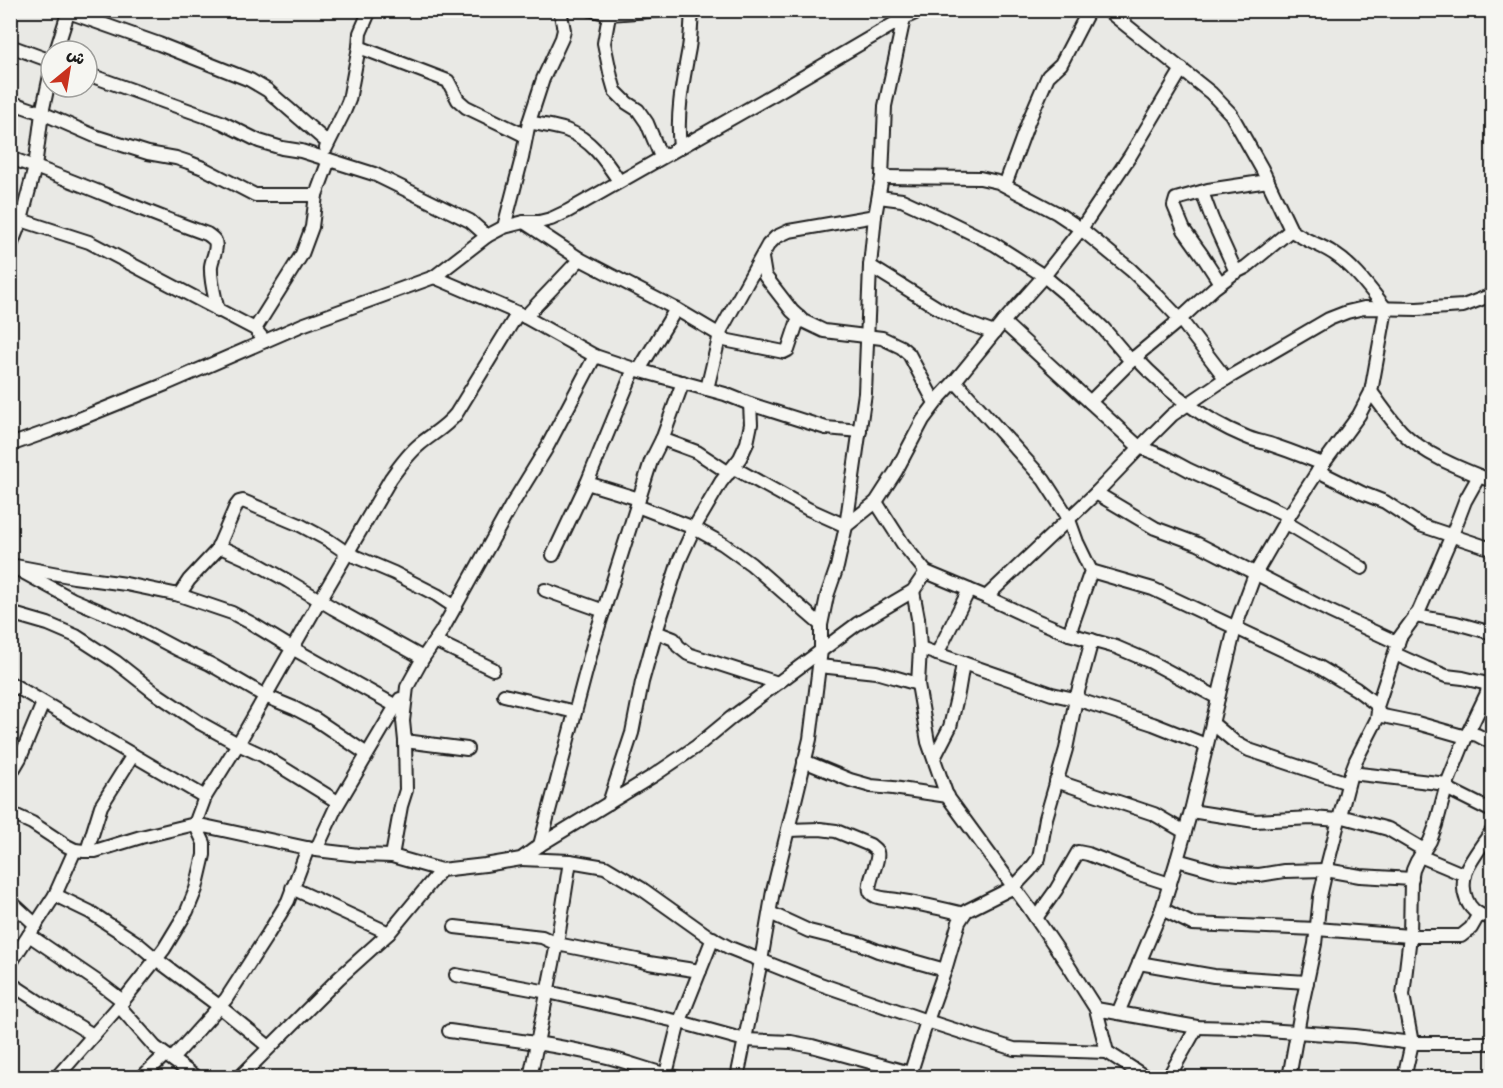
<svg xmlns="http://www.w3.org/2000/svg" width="1503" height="1088" font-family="'Architects Daughter','Playpen Sans Arabic',sans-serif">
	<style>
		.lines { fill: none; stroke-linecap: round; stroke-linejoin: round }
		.street-casing { stroke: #1c1c1c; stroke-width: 16 }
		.street { stroke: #f6f6f2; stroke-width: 12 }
	</style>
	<rect width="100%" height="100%" fill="#e9e9e5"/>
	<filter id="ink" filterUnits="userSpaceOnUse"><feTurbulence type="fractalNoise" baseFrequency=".0167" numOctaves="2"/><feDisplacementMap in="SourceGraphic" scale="12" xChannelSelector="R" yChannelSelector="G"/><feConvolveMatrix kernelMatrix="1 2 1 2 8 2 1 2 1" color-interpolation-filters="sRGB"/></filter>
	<g filter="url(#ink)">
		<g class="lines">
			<g class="street-casing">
				<g id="street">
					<polyline points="63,10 159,44 250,80 267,90 328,143"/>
					<polyline points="592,10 609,14 664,10"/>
					<polyline points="610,10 604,43 611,77 615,91 627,103 638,110 647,123 661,157"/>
					<path d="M1107,10L1211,93L1231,114L1262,169L1291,230C1304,241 1320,244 1333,253C1355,267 1370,289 1386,309L1371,392L1359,415L1318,471L1285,522L1255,574L1235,628L1191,811L1177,860L1162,909L1118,1013"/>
					<polyline points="10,46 51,61"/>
					<polyline points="359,47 448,81 458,100 466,107 526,136"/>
					<polyline points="56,51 69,10"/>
					<polyline points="87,74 221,122 259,141 282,148 301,151 374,174 470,221 487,236"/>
					<polyline points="10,102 42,113 97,137 148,153 176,158 188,162 203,168 255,195 316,195"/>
					<path d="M529,122C541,125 554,126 566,130C591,139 605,160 619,181"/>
					<path d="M680,147C676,114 683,81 689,48C691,36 691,23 692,10"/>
					<polyline points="326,148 344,112 349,100 359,47 360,33 370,10"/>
					<path d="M10,158C77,181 141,211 207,234C210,236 213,238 215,241C218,249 212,258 211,266C210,281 215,296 218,311"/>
					<polyline points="882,177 980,178 998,182 1057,213 1081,229 1131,270 1156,294 1180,319 1226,379"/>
					<polyline points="1005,185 1029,120 1048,76 1061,64 1089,10"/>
					<polyline points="1202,192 1212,219 1236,272"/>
					<polyline points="879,197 902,200 941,218 994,244 1044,276 1081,307 1103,328 1131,361"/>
					<polyline points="21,220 89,242 255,329 265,341"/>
					<polyline points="524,222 580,259 676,309 720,335"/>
					<polyline points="504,227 522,158 529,122 543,79 562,38 564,30 560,10"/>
					<polyline points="10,248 21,220 35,167 42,113 51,71"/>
					<polyline points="762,258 765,276 792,311 803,321 824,331 882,338 901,347 909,354 935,403"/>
					<polyline points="870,266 941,310 964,322 994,333"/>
					<polyline points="434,277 518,313 595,356 634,369 725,394 750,404 826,428 860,431"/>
					<polyline points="1220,283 1202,255 1184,230 1174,206 1176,199 1208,190 1268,181"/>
					<polyline points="525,317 580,259"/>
					<polyline points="1003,322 1139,447 1163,456 1189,470 1289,516"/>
					<polyline points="255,329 302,254 312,227 316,195 329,160"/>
					<polyline points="719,339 784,352 788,350 799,317"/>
					<path d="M1135,357C1165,389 1203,419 1244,436C1254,441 1265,442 1275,446C1291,451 1307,458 1323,464"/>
					<polyline points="639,370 676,309"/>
					<polyline points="955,381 1044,480 1068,517 1077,542 1091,571 1069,634"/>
					<polyline points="707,389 721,330 768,245 776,237 789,231 875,216"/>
					<path d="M1371,392C1381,405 1391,420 1402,432C1426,456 1462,469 1492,481"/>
					<polyline points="1090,402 1135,357 1176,323 1214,288 1234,273 1246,267 1291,230"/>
					<polyline points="662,439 697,452 729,473"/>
					<polyline points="10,445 52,430 166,384 302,325 434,277 487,236 504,227 524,222 539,222 551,219 568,211 776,93 904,18 922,10"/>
					<polyline points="734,468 808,509 846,526 876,502 896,471 923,420 941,396 955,381 1003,322 1044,276 1081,229 1130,156 1182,69"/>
					<polyline points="1318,471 1362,493 1385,502 1420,525 1492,549"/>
					<polyline points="587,483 639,499"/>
					<polyline points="1096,493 1155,528 1198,544 1329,611 1398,643"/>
					<polyline points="876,502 903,544 926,572 986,597 1031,618 1069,634 1116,647 1151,662 1218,698"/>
					<polyline points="637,506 694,528 723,544 751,564 821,625"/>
					<polyline points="1285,522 1362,568"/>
					<polyline points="218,546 256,563 288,581 333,608 423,658"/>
					<polyline points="553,555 587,483 634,369"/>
					<polyline points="10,565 74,577 126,584 179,595 232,613 251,623 292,648 396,706"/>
					<polyline points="19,570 72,599 128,623 177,649 210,664 265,696 294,708 315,719 367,754"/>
					<polyline points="1091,571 1153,589 1319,667 1356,689 1376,704 1378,711 1377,719 1356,760 1351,773 1326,870 1320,897 1315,944 1302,1005 1289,1078"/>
					<polyline points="545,590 604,611"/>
					<polyline points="913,591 918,618 920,648 918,684 928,742 947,796 1029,908 1068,965 1096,1009 1107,1052 1147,1078"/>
					<polyline points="179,595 189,580 217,550 236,506 239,502 243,501 300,525 328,540 347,553 394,573 437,595 455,607"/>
					<polyline points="986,597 1096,493 1149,438 1172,415 1219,383 1329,319 1347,312 1364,308 1417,309 1463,306 1492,295"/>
					<polyline points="10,613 48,624 76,636 116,662 154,692 200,723 238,744 262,755 338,802"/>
					<polyline points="1415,616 1456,623 1492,633"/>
					<polyline points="656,632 674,639 678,646 688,654 778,683"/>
					<polyline points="435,641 493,669"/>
					<polyline points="920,648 1052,694 1079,700 1153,724 1206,745"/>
					<polyline points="937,654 969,590"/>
					<polyline points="1395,654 1426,668 1446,676 1463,678 1492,685"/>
					<polyline points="819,666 876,672 918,684"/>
					<polyline points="10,683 205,797"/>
					<polyline points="504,695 575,712"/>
					<polyline points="1377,707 1400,637 1419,611 1452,535 1465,501 1479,476"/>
					<polyline points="1378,715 1417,723 1466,737"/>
					<polyline points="1212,723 1236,743 1249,750 1348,783"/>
					<polyline points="1468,733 1477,735 1492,743"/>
					<polyline points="405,741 467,749"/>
					<polyline points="934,758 950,727 958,693 963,663"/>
					<polyline points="804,761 850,780 871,786 893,788 948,796"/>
					<polyline points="1351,773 1447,784"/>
					<polyline points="10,775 20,758 43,703"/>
					<polyline points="1056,781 1154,814 1185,832"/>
					<polyline points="1446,788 1492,811"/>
					<polyline points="609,803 632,733 642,682 656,632 679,561 694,528 721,482 740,458 747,443 751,424 750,404"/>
					<polyline points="1191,811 1255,821 1312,818 1339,820"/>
					<polyline points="10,813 32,823 67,846 75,850 84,851 95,851 141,837 195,824 316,850 359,855 392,856 441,870 485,865 521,859 540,845 653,776 697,746 731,718 857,624 913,591 926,572"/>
					<polyline points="1340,816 1388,829 1424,850"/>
					<path d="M788,830L820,829L836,831L870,845C872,847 876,849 877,852C880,862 865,885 871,893C875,898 884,898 889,899C915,902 939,908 964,914"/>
					<path d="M1492,831C1484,842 1475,854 1468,867C1460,882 1463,905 1479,914C1483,916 1488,917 1492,918"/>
					<polyline points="540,845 594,641 651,461 663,437 683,382"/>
					<polyline points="316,850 335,809 400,699"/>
					<polyline points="87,851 101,806 133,755"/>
					<polyline points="392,856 401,806 406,790 405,741 403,721 407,687 423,658 441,632 511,506 546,449 595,356"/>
					<polyline points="1420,856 1465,875"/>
					<polyline points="521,859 570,861 605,867 642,889 708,936 730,948 820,984 927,1021 1014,1049 1107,1052"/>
					<polyline points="1177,860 1220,872 1239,874 1259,875 1284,871 1326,870 1360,876 1412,879"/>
					<polyline points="292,888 389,933"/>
					<polyline points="55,895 90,912 137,943 156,959 219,1006 269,1047"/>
					<polyline points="10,901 36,925"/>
					<polyline points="1162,909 1192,924 1316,929 1410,936 1461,936 1471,928 1479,914"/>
					<polyline points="770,913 809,931 861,944 878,951 945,970"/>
					<polyline points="1036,918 1056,890 1078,852 1088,854 1136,873 1170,884"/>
					<polyline points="455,927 542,937 557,944 637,960 649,963 700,971"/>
					<polyline points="29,935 98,982 123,1001"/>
					<polyline points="1139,963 1214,976 1307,982"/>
					<polyline points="10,964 55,895 75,850"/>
					<polyline points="456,975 548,992 680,1022 745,1040 791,1042 812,1046 910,1073 920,1078"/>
					<polyline points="10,983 42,1004 93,1035"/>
					<polyline points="119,1006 155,1047 197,1078"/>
					<polyline points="1096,1009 1197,1027 1238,1028 1355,1036 1412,1043 1492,1043"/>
					<path d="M449,1031C501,1038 553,1044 603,1056C629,1062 653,1072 679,1078"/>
					<polyline points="172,1059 226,999 268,934 288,901 308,848"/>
					<path d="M56,1078L119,1006L164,949L187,911L196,889L204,855V843L195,824L205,797L238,744L320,600L391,478C399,467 408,454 419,445C432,434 446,427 456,414L518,313"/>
					<polyline points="141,1078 165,1055"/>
					<polyline points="239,1078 339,978 389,933 441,870"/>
					<polyline points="530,1078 557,944 570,861"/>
					<polyline points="665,1078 678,1026 713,938"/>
					<polyline points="737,1078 761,961 773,891 810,739 821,650 821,625 827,596 837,567 846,526 865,393 870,266 875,216 882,177 885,106 904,18 889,10"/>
					<polyline points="909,1078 927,1021 945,970 959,922 966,911 1014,887 1029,871 1039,858 1046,818 1066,749 1076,699 1092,640"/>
					<polyline points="1168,1078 1197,1027"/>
					<polyline points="1404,1078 1412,1043 1403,995 1410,936 1411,881 1413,870 1417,861 1430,841 1436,825 1447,784 1466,737 1487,693 1488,684"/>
				</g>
			</g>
			<use href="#street" class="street"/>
		</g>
	</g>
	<rect width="1503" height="1088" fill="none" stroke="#f6f6f2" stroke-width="36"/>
	<rect x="18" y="18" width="1467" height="1052" fill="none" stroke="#1c1c1c" stroke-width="2" filter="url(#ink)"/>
	<g transform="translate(69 69) rotate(30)"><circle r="28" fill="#f6f6f2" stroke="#9f9f9c" stroke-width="1.5"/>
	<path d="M0-4.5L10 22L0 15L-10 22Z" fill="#c8321e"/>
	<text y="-9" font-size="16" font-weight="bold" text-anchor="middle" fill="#1c1c1c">ش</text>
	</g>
</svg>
